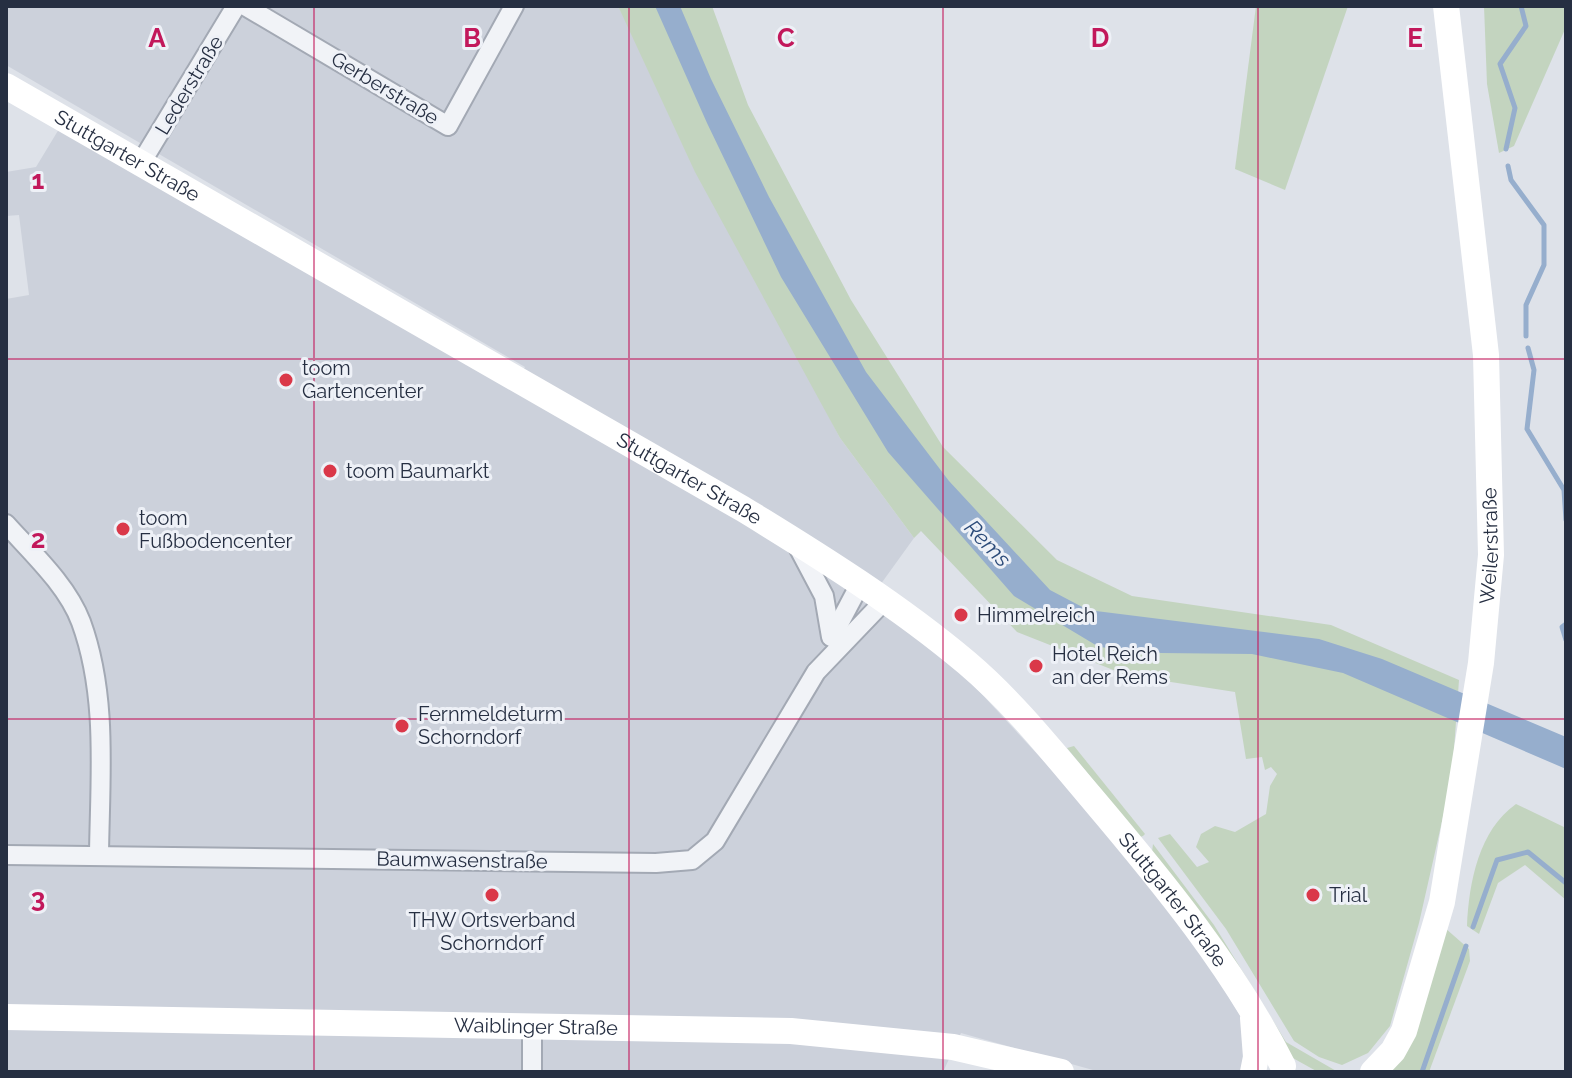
<svg xmlns="http://www.w3.org/2000/svg" width="1572" height="1078" font-family="Raleway,sans-serif">
	<style>
		.built { fill: #ccd1db }
		.green { fill: #c3d4bf }
		.water { fill: #96aecd }
		.lines { fill: none; stroke-linecap: round; stroke-linejoin: round }
		.stream { stroke: #96aecd; stroke-width: 5 }
		.street-casing { stroke: #a3a9b4; stroke-width: 22 }
		.street { stroke: #f1f3f7; stroke-width: 18 }
		.secondary { stroke: #fff; stroke-width: 26 }
		.grid { fill: none; stroke: #c2185b; stroke-width: 2; stroke-opacity: 0.55 }
		.poi-dot { fill: #da3849; stroke: #eef1f7; stroke-width: 3 }
		.labels { text-anchor: middle; dominant-baseline: central; stroke-width: 6; stroke-linejoin: round; paint-order: stroke }
		.street-label { font-size: 20px; fill: #262f42; stroke: #eef1f7 }
		.poi-label { font-size: 20px; fill: #262f42; stroke: #eef1f7; text-anchor: start }
		.water-label { font-size: 22px; font-style: italic; fill: #2c4b79; stroke: #eef1f7 }
		.grid-label { font-size: 26px; text-anchor: middle; font-weight: bold; fill: #c2185b; stroke: #eef1f7; stroke-width: 6; stroke-linejoin: round; paint-order: stroke }
	</style>
	<rect width="100%" height="100%" fill="#dee2e9"/>
	<polygon class="built" points="6,6 618,6 840,438 914,538 870,599 965,676 1063,782 1183,922 1241,1017 1249,1051 1242,1072 1100,1072 961,1033 943,1072 6,1072 6,299 29,295 19,215 6,216 6,172 36,167 59,129 513,389 525,367 6,65"/>
	<g class="green">
		<polygon points="618,6 712,6 748,105 851,300 943,447 1057,560 1132,596 1331,625 1459,680 1452,777 1419,923 1390,1026 1368,1053 1342,1065 1319,1057 1294,1041 1226,929 1158,838 1170,834 1197,867 1209,862 1196,847 1201,834 1215,826 1235,832 1266,814 1270,786 1277,774 1271,767 1265,770 1262,757 1246,759 1235,692 1126,675 1017,632 921,531 914,538 840,438 695,172"/>
		<polygon points="1256,6 1348,6 1285,190 1235,169"/>
		<polygon points="1484,6 1566,6 1566,27 1514,146 1499,153 1487,84"/>
		<polygon points="1074,746 1145,834 1143,836 1140,837 1067,748"/>
		<path d="M1516,804L1566,828V900L1525,865L1498,883L1479,934L1467,926C1469,882 1479,830 1516,804Z"/>
		<polygon points="1153,844 1214,925 1286,1042 1338,1072 1318,1072 1291,1057 1152,852"/>
		<polygon points="1445,928 1469,949 1470,961 1429,1072 1390,1072"/>
	</g>
	<polygon class="water" points="655,6 680,6 711,79 769,197 866,372 949,481 1050,590 1088,610 1319,639 1382,659 1566,737 1566,769 1343,673 1252,654 1161,653 1099,647 1014,596 888,452 781,277 707,123"/>
	<g class="lines">
		<g class="stream">
			<polyline points="1506,149 1515,108 1500,64 1526,26 1521,6"/>
			<polyline points="1508,166 1511,180 1544,225 1544,265 1526,305 1526,336"/>
			<polyline points="1528,348 1534,370 1527,429 1564,490 1566,520"/>
			<polyline points="1566,624 1562,627 1566,640"/>
			<polyline points="1473,927 1497,860 1528,852 1566,883"/>
			<polyline points="1422,1072 1466,946"/>
		</g>
		<g class="street-casing">
			<g id="street">
				<polyline points="245,6 448,126 514,6"/>
				<polyline points="141,163 236,6"/>
				<path d="M6,524C32,553 67,585 81,622C108,696 100,776 99,854"/>
				<polyline points="796,543 824,596 831,637"/>
				<polyline points="832,637 860,584"/>
				<polyline points="6,855 656,863 692,860 715,841 816,672 884,601"/>
				<polyline points="532,1072 532,1027"/>
			</g>
		</g>
		<use href="#street" class="street"/>
		<g class="secondary">
			<path id="s1" d="M6,86L743,509C820,556 898,605 967,663C1013,702 1051,750 1090,796C1162,881 1233,967 1283,1066"/>
			<path id="s2" d="M6,1017L791,1031L953,1047L1061,1072"/>
			<polyline points="1253,1018 1256,1057 1253,1072"/>
			<path id="s3" d="M1373,1072L1393,1051L1404,1031L1442,902L1481,663L1491,555L1486,355L1446,6"/>
		</g>
	</g>
	<path class="grid" d="M314,6V1072M629,6V1072M943,6V1072M1258,6V1072M6,359H1566M6,719H1566"/>
	<g class="poi-dot">
		<circle cx="286" cy="380" r="8"/>
		<circle cx="330" cy="471" r="8"/>
		<circle cx="123" cy="529" r="8"/>
		<circle cx="961" cy="615" r="8"/>
		<circle cx="1036" cy="666" r="8"/>
		<circle cx="402" cy="726" r="8"/>
		<circle cx="492" cy="895" r="8"/>
		<circle cx="1313" cy="895" r="8"/>
	</g>
	<g class="labels">
		<g class="street-label">
			<text transform="translate(189 85) rotate(-59)">Lederstraße</text>
			<text transform="translate(385 88) rotate(31)">Gerberstraße</text>
			<text stroke="none"><textPath href="#s1" startOffset="140">Stuttgarter Straße</textPath></text>
			<text stroke="none"><textPath href="#s1" startOffset="788">Stuttgarter Straße</textPath></text>
			<text stroke="none"><textPath href="#s3" startOffset="546">Weilerstraße</textPath></text>
			<text transform="translate(462 860) rotate(1)">Baumwasenstraße</text>
			<text stroke="none"><textPath href="#s1" startOffset="1436">Stuttgarter Straße</textPath></text>
			<text stroke="none"><textPath href="#s2" startOffset="530">Waiblinger Straße</textPath></text>
		</g>
		<g class="poi-label">
			<text x="302" y="368">toom<tspan x="302" dy="23">Gartencenter</tspan></text>
			<text x="346" y="471">toom Baumarkt</text>
			<text x="139" y="518">toom<tspan x="139" dy="23">Fußbodencenter</tspan></text>
			<text x="977" y="615">Himmelreich</text>
			<text x="1052" y="654">Hotel Reich<tspan x="1052" dy="23">an der Rems</tspan></text>
			<text x="418" y="714">Fernmeldeturm<tspan x="418" dy="23">Schorndorf</tspan></text>
			<text x="1329" y="895">Trial</text>
			<text x="492" y="920" text-anchor="middle">THW Ortsverband<tspan x="492" dy="23">Schorndorf</tspan></text>
		</g>
		<g class="water-label">
			<text transform="translate(988 543) rotate(46)">Rems</text>
		</g>
	</g>
	<g class="grid-label">
		<text x="157" y="47">A</text>
		<text x="472" y="47">B</text>
		<text x="786" y="47">C</text>
		<text x="1100" y="47">D</text>
		<text x="1415" y="47">E</text>
		<text x="38" y="189">1</text>
		<text x="38" y="548">2</text>
		<text x="38" y="907">3</text>
	</g>
	<rect width="1572" height="1078" fill="none" stroke="#262f42" stroke-width="16"/>
</svg>
